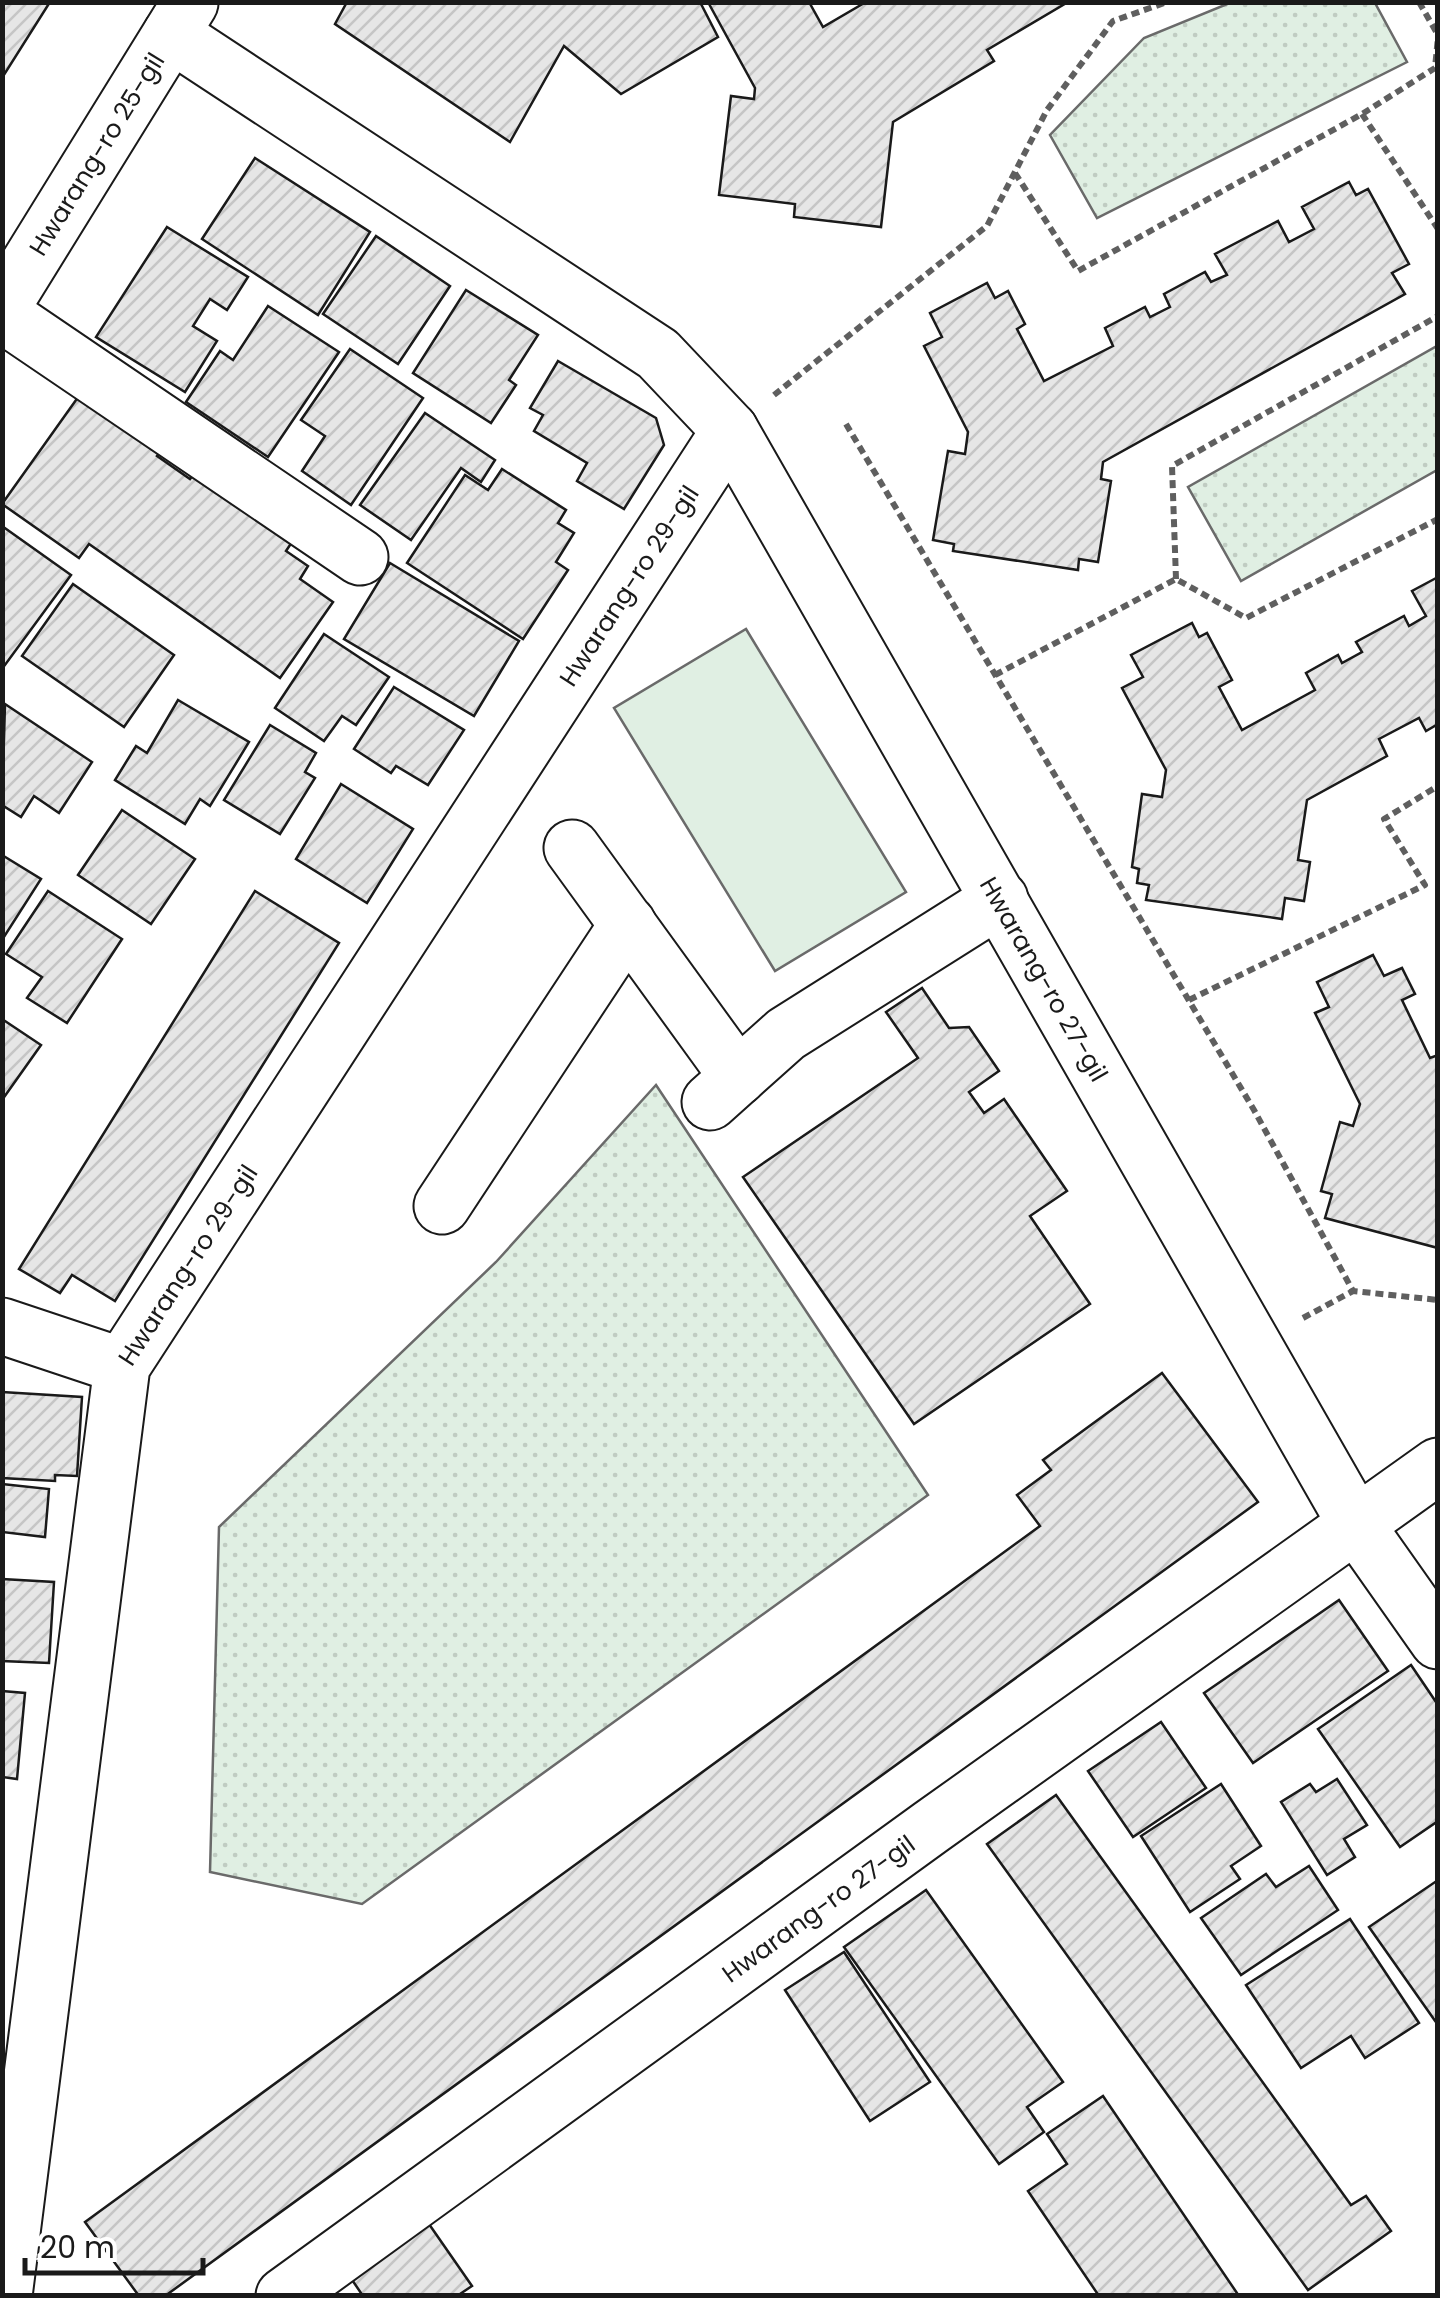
<svg xmlns="http://www.w3.org/2000/svg" width="1440" height="2298" font-family="Poppins,sans-serif">
	<style>
		.grass { fill: url(#grass-dots); stroke: #6a6a6a; stroke-width: 2.5 }
		.pitch { fill: #e0efe3; stroke: #6a6a6a; stroke-width: 2.5 }
		.building { fill: url(#building-hatch); stroke: #1a1a1a; stroke-width: 2.5 }
		.lines { fill: none; stroke-linecap: round; stroke-linejoin: round }
		.minor-casing { stroke: #1a1a1a; stroke-width: 59 }
		.path { stroke: #5f5f5f; stroke-width: 6; stroke-dasharray: 8 5; stroke-linecap: butt }
		.minor { stroke: #fff; stroke-width: 55 }
		.labels { text-anchor: middle; dominant-baseline: central; stroke-width: 8; stroke-linejoin: round; paint-order: stroke }
		.street-label { font-size: 25px; fill: #1a1a1a; stroke: #fff }
	</style>
	<defs>
		<pattern id="grass-dots" width="8" height="8" patternUnits="userSpaceOnUse" patternTransform="scale(2.5)"><rect width="8" height="8" fill="#e0efe3"/><path d="M2 2h.1M6 6h.1" fill="none" stroke="#c0ccc2" stroke-width="1.8" stroke-linecap="round"/></pattern>
		<pattern id="building-hatch" width="6" height="6" patternUnits="userSpaceOnUse" patternTransform="scale(2.5)"><rect width="6" height="6" fill="#e6e6e6"/><path d="M-1 1l2-2M0 6l6-6M5 7l2-2" fill="none" stroke="#c5c5c5"/></pattern>
	</defs>
	<rect width="100%" height="100%" fill="#fff"/>
	<g class="grass">
		<polygon points="1232,2 1375,3 1407,62 1097,218 1050,135 1144,38"/>
		<polygon points="1437,346 1437,470 1241,581 1188,487"/>
		<polygon points="656,1085 928,1495 362,1904 210,1872 219,1527 496,1262"/>
	</g>
	<polygon class="pitch" points="746,629 906,892 775,971 614,708"/>
	<g class="building">
		<polygon points="2,2 50,2 2,78"/>
		<polygon points="347,2 700,2 718,37 621,94 564,46 510,142 335,24"/>
		<polygon points="708,2 809,2 823,27 866,2 1068,2 987,50 994,61 893,122 881,227 794,217 795,204 719,195 731,96 754,99 755,88"/>
		<polygon points="255,158 370,232 318,315 202,239"/>
		<polygon points="1349,182 1356,195 1368,189 1409,264 1392,273 1405,294 1103,462 1101,479 1111,481 1098,562 1079,559 1078,570 953,551 954,544 933,540 948,451 965,454 968,432 924,346 942,337 930,313 987,283 995,298 1008,291 1025,324 1017,329 1044,381 1113,346 1105,328 1145,307 1150,317 1170,307 1164,294 1205,272 1211,282 1227,275 1215,254 1278,221 1289,242 1314,229 1302,207"/>
		<polygon points="167,227 248,277 227,310 210,299 193,326 217,341 185,392 96,337"/>
		<polygon points="376,236 450,286 398,364 323,314"/>
		<polygon points="466,290 538,335 509,380 516,385 491,423 413,373"/>
		<polygon points="268,306 339,352 268,457 186,402 220,351 233,360"/>
		<polygon points="350,349 423,398 351,505 302,471 325,436 301,420"/>
		<polygon points="558,361 656,418 664,445 624,509 577,481 587,463 534,431 543,415 530,408"/>
		<polygon points="86,386 167,443 157,456 190,479 195,473 292,542 286,551 308,566 300,579 333,602 280,678 89,544 79,558 2,504"/>
		<polygon points="425,413 495,460 481,482 461,468 411,540 360,505"/>
		<polygon points="502,469 566,510 558,523 574,533 556,562 568,570 523,639 407,563 465,475 488,490"/>
		<polygon points="2,526 71,575 2,669"/>
		<polygon points="390,563 519,641 474,716 344,639"/>
		<polygon points="1438,577 1438,724 1426,731 1419,718 1379,739 1387,756 1307,800 1298,860 1310,862 1304,901 1285,898 1282,919 1146,900 1149,885 1137,883 1139,869 1132,867 1142,794 1162,797 1166,770 1122,688 1143,677 1131,655 1192,623 1199,637 1207,633 1232,680 1219,687 1242,730 1315,690 1306,673 1338,655 1342,663 1362,652 1356,642 1404,616 1409,626 1426,616 1412,591"/>
		<polygon points="73,584 174,655 124,727 22,656"/>
		<polygon points="324,634 389,677 356,725 342,716 324,741 275,708"/>
		<polygon points="394,687 464,730 428,785 396,766 391,773 354,749"/>
		<polygon points="178,700 249,742 210,806 200,799 185,824 115,780 136,746 147,753"/>
		<polygon points="5,704 92,762 59,813 34,796 21,817 2,805"/>
		<polygon points="270,725 316,753 305,772 315,778 280,834 224,800"/>
		<polygon points="341,784 413,829 367,903 296,859"/>
		<polygon points="122,810 195,859 151,924 78,875"/>
		<polygon points="2,855 41,879 2,940"/>
		<polygon points="48,891 122,939 67,1023 27,998 42,977 6,954"/>
		<polygon points="255,891 339,943 115,1301 72,1275 60,1293 19,1269"/>
		<polygon points="1373,955 1384,976 1402,968 1415,994 1402,1000 1430,1058 1438,1055 1438,1248 1325,1218 1332,1194 1321,1191 1340,1122 1353,1126 1360,1104 1315,1013 1329,1007 1317,982"/>
		<polygon points="922,988 949,1028 969,1027 999,1071 969,1092 984,1113 1004,1099 1067,1191 1030,1216 1090,1304 914,1424 743,1177 918,1058 886,1012"/>
		<polygon points="2,1019 41,1045 2,1100"/>
		<polygon points="1162,1373 1258,1502 165,2296 139,2296 85,2222 1040,1526 1017,1495 1051,1470 1043,1460"/>
		<polygon points="2,1392 82,1397 77,1476 55,1475 55,1481 2,1478"/>
		<polygon points="2,1484 49,1489 45,1537 2,1532"/>
		<polygon points="2,1579 54,1582 49,1663 2,1661"/>
		<polygon points="1339,1600 1388,1671 1253,1763 1204,1693"/>
		<polygon points="1411,1665 1438,1705 1438,1821 1400,1847 1318,1729"/>
		<polygon points="2,1691 25,1693 17,1779 2,1777"/>
		<polygon points="1161,1722 1206,1788 1133,1837 1088,1771"/>
		<polygon points="1337,1779 1367,1825 1344,1839 1355,1857 1327,1875 1281,1802 1310,1784 1316,1792"/>
		<polygon points="1221,1784 1261,1846 1231,1866 1240,1879 1190,1912 1141,1836"/>
		<polygon points="1056,1795 1351,2205 1366,2196 1391,2231 1308,2290 987,1844"/>
		<polygon points="1309,1866 1338,1910 1241,1975 1201,1918 1266,1874 1276,1887"/>
		<polygon points="1438,1880 1438,2025 1369,1927"/>
		<polygon points="926,1890 1063,2082 1027,2107 1044,2132 999,2164 844,1947"/>
		<polygon points="1350,1919 1419,2023 1365,2058 1351,2036 1301,2068 1246,1985"/>
		<polygon points="844,1952 930,2082 870,2121 785,1990"/>
		<polygon points="1103,2096 1239,2296 1099,2296 1028,2191 1067,2164 1047,2134"/>
		<polygon points="422,2214 472,2286 457,2296 363,2296 344,2268"/>
	</g>
	<g class="lines">
		<g class="minor-casing">
			<g id="minor">
				<path id="s1" d="M171,34L658,354L730,430L1357,1526L1438,1641"/>
				<path id="s2" d="M2,307L190,3"/>
				<polyline points="2,314 360,557"/>
				<polyline points="572,848 738,1077"/>
				<polyline points="710,1102 786,1034 1000,899"/>
				<polyline points="442,1206 628,924"/>
				<polyline points="2,1326 122,1366"/>
				<path id="s3" d="M4,2296L122,1366L730,430"/>
				<path id="s4" d="M284,2296L931,1827L1438,1466"/>
			</g>
		</g>
		<g class="path">
			<polyline points="1419,2 1438,35"/>
			<polyline points="1362,114 1438,229"/>
			<polyline points="1015,173 1078,271 1362,114 1435,68 1438,37"/>
			<polyline points="774,395 987,226 1047,110 1113,21 1167,2"/>
			<polyline points="846,424 1254,1110 1353,1291 1438,1300"/>
			<polyline points="1176,579 1172,466 1438,316"/>
			<polyline points="995,675 1176,579 1246,618 1438,519"/>
			<polyline points="1189,1000 1425,885 1384,819 1438,786"/>
			<polyline points="1303,1318 1353,1291"/>
		</g>
		<use href="#minor" class="minor"/>
	</g>
	<g class="labels">
		<g class="street-label">
			<text stroke="none"><textPath href="#s2" startOffset="180">Hwarang-ro 25-gil</textPath></text>
			<text stroke="none"><textPath href="#s3" startOffset="1868">Hwarang-ro 29-gil</textPath></text>
			<text stroke="none"><textPath href="#s1" startOffset="1320">Hwarang-ro 27-gil</textPath></text>
			<text stroke="none"><textPath href="#s3" startOffset="1058">Hwarang-ro 29-gil</textPath></text>
			<text stroke="none"><textPath href="#s4" startOffset="660">Hwarang-ro 27-gil</textPath></text>
		</g>
	</g>
	<rect width="1440" height="2298" fill="none" stroke="#1a1a1a" stroke-width="10"/>
	<path d="M25 2258v15h178v-15" fill="none" stroke="#1a1a1a" stroke-width="5"/>
	<text x="40" y="2258" font-size="30" fill="#1a1a1a" stroke="#ffffff" stroke-width="8" paint-order="stroke">20 m</text>
</svg>
